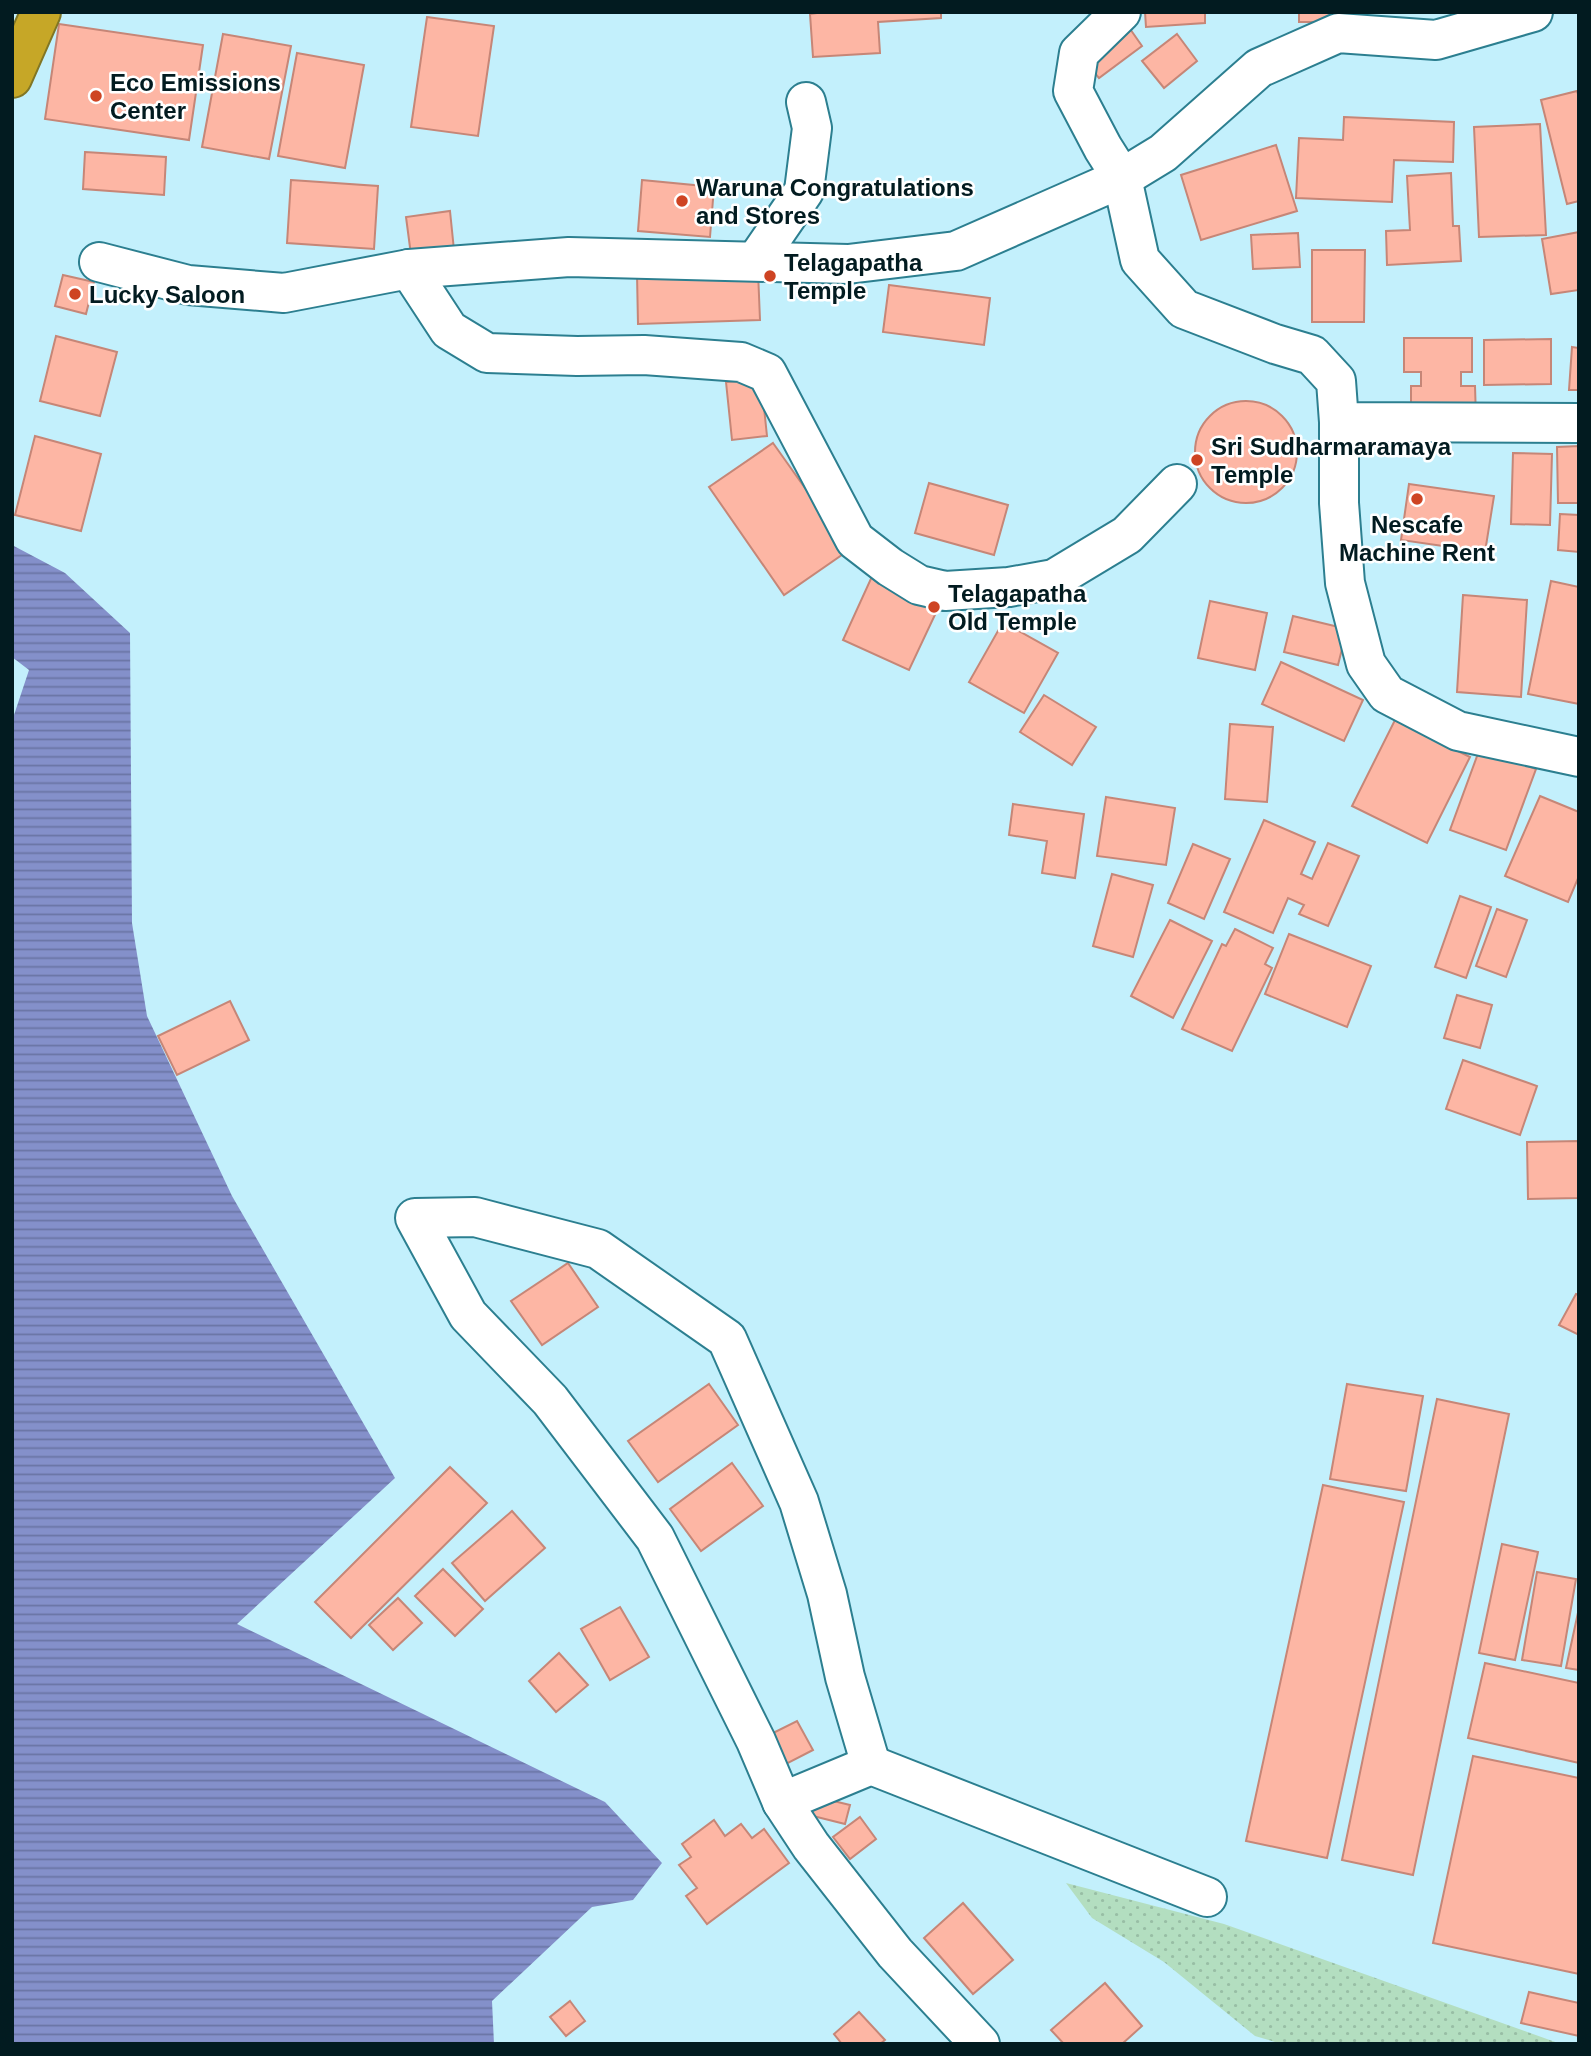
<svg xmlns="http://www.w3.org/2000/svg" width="1591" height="2056" font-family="Arial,sans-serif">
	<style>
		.green { fill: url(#green-dots) }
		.water { fill: url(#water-rules) }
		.building { fill: #fdb6a4; stroke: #c68677; stroke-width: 2 }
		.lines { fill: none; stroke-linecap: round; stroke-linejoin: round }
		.minor-casing { stroke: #2c7f90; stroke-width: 42 }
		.highway-casing { stroke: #817625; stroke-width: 42 }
		.minor { stroke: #fff; stroke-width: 38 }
		.highway { stroke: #c6a727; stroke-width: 38 }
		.poi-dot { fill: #ce4423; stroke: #fff; stroke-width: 2.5 }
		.labels { text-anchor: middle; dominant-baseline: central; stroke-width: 5; stroke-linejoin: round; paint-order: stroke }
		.poi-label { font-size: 24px; font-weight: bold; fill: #021b20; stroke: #fff; text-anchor: start }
	</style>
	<defs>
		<pattern id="green-dots" width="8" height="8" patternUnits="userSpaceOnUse" patternTransform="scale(1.75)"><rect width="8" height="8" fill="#b3dec0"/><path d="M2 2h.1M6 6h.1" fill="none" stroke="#98bea5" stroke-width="1.8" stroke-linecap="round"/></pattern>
		<pattern id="water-rules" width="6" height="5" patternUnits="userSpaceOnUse" patternTransform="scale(1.75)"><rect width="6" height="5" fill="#8490ca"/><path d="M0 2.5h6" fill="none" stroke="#6a75a4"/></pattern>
	</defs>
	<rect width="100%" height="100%" fill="#c3f0fc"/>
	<polygon class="green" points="1066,1883 1224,1924 1561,2044 1282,2044 1255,2036 1164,1962 1092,1918"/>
	<polygon class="water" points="12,545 65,573 130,633 132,923 147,1016 232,1196 395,1478 237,1624 605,1802 662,1863 633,1900 592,1907 492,2001 494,2044 12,2044 12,721 29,670 12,657"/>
	<g class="building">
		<polygon points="941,12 941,18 878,22 880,53 813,57 810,14 824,12"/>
		<polygon points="1145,12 1205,12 1205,23 1146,27"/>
		<rect x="1299" y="12" width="54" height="10"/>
		<polygon points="427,17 494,26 478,136 411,127"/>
		<polygon points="59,24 203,45 189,140 45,119"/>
		<polygon points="1128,26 1142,46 1099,78 1083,58"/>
		<polygon points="223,34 291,46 269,159 202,147"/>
		<polygon points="1177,34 1197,61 1164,88 1142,61"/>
		<polygon points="297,53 364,65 345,168 278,156"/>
		<polygon points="1577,91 1579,97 1579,201 1567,204 1541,100"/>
		<polygon points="1344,117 1454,122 1453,162 1394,160 1392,202 1296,198 1299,138 1343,140"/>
		<polygon points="1540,124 1546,235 1479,237 1474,127"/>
		<polygon points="1276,145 1297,211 1201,240 1181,175"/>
		<polygon points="85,152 166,157 164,195 83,189"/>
		<polygon points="1451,173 1453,226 1459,226 1461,261 1387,265 1386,231 1410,230 1407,176"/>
		<polygon points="291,180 378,186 374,249 287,243"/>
		<polygon points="642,180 714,187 710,237 638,231"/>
		<polygon points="450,211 454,250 411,255 406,217"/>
		<polygon points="1579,232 1579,290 1551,294 1542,239"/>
		<polygon points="1298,233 1300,267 1253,269 1251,235"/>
		<polygon points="1312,250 1365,250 1364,322 1312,322"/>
		<polygon points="758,271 760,320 638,324 637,274"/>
		<polygon points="63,275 94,282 86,314 55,306"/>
		<polygon points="889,285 990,298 984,345 883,332"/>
		<polygon points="56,336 117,352 100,416 40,401"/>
		<polygon points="1404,338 1472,338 1472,372 1461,372 1461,386 1475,386 1476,418 1411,419 1411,386 1421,386 1421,372 1404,372"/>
		<polygon points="1551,339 1551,384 1484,385 1484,340"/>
		<polygon points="1572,347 1579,348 1579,390 1569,390"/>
		<polygon points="761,379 767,436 732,440 726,382"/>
		<circle cx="1246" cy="452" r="51"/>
		<polygon points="35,436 101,454 81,531 15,515"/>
		<polygon points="773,443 849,550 784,595 709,487"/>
		<polygon points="1579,446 1579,503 1558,503 1557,447"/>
		<polygon points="1513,453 1552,454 1550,525 1511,524"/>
		<polygon points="929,483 1008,505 994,555 915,533"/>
		<polygon points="1409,484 1494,496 1485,552 1401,540"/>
		<polygon points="1560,514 1579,515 1579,552 1558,550"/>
		<polygon points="874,572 941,602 909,670 843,640"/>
		<polygon points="1551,581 1579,587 1579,704 1528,694"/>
		<polygon points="1463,595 1527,600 1521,697 1457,692"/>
		<polygon points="1210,601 1267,613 1255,670 1198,658"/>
		<polygon points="1293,616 1347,629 1338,665 1284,652"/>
		<polygon points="1003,622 1058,653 1024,713 969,682"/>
		<polygon points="1281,662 1363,700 1344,741 1262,704"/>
		<polygon points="1044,695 1096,727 1072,765 1020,732"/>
		<polygon points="1395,720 1470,757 1427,843 1352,806"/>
		<polygon points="1230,724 1273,727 1267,802 1225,799"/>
		<polygon points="1480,748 1536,769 1506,850 1450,830"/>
		<polygon points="1540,796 1579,812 1579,876 1568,902 1505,876"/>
		<polygon points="1106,797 1175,808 1166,865 1097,856"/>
		<polygon points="1013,804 1084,814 1075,878 1042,873 1047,841 1009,835"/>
		<polygon points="1264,820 1315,842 1301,874 1312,879 1328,843 1359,856 1328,926 1299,914 1304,905 1288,898 1273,933 1224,912"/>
		<polygon points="1193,844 1230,859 1204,919 1168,903"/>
		<polygon points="1112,874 1153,885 1133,957 1093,946"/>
		<polygon points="1460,896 1491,907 1466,978 1435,967"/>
		<polygon points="1497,909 1527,920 1506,977 1476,966"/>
		<polygon points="1170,920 1212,941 1173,1018 1131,996"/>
		<polygon points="1235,929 1273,948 1265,964 1272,968 1232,1051 1182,1029 1222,944 1226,946"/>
		<polygon points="1289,934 1371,966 1347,1027 1265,994"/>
		<polygon points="1457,995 1492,1005 1480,1048 1444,1038"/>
		<polygon points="230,1001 249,1040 177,1075 158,1036"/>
		<polygon points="1463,1060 1537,1086 1520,1135 1446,1109"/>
		<polygon points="1579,1141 1579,1198 1528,1199 1527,1142"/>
		<polygon points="568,1263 598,1307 542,1345 511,1301"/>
		<polygon points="1576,1294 1579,1295 1579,1335 1559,1325"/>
		<polygon points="709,1384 738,1425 658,1482 628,1441"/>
		<polygon points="1347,1384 1423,1396 1406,1491 1330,1479"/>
		<polygon points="1437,1399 1509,1414 1413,1875 1342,1860"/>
		<polygon points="732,1463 763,1506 701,1551 670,1509"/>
		<polygon points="450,1467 487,1503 351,1638 315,1602"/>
		<polygon points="1323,1485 1404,1502 1327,1858 1246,1841"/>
		<polygon points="512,1511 545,1548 485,1601 452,1563"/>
		<polygon points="1502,1544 1538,1552 1515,1660 1479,1653"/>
		<polygon points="443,1569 483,1609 455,1636 415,1596"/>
		<polygon points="1537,1572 1576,1579 1561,1666 1522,1660"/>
		<polygon points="398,1598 422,1623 393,1650 369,1625"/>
		<polygon points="620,1607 649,1657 610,1680 581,1629"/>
		<polygon points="1579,1608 1579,1670 1566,1668"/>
		<polygon points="559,1653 588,1685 556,1712 529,1681"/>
		<polygon points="1485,1663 1579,1683 1579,1763 1468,1738"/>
		<polygon points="797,1721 813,1750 786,1764 771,1734"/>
		<polygon points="1473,1756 1579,1778 1579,1974 1433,1943"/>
		<polygon points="809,1795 850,1805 845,1824 805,1814"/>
		<polygon points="860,1817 876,1839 850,1859 833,1837"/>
		<polygon points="714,1820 725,1836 741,1824 752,1838 764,1829 789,1863 707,1924 686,1896 697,1888 679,1865 691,1857 682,1844"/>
		<polygon points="963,1903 1013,1960 973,1994 924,1938"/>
		<polygon points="1105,1983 1142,2026 1122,2044 1064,2044 1051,2030"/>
		<polygon points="1529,1992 1579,2003 1579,2036 1521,2023"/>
		<polygon points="570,2001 585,2021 566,2036 550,2017"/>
		<polygon points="859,2012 885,2040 880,2044 842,2044 834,2034"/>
	</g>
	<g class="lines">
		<g class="minor-casing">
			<g id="minor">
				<polyline points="1121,12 1079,53 1073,91 1103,148 1122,178 1140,260 1184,309 1275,344 1312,355 1336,381 1339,422 1579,423"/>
				<polyline points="756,261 804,191 812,128 806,102"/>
				<polyline points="99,262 188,285 284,293 409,269 569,257 848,264 956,251 1122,178 1163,153 1259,68 1338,33 1436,40 1533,12"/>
				<polyline points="409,269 449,330 487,353 577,356 644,355 741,362 767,373 855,540 890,567 919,585 945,591 1009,587 1054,579 1127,535 1177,484"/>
				<polyline points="1339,422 1339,503 1345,583 1366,664 1387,694 1458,731 1579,757"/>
				<polyline points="871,1765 845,1677 827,1594 799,1502 727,1339 598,1249 475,1217 415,1218 468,1315 550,1400 655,1538 756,1741 782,1802 811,1846 895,1953 980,2044"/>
				<polyline points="782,1802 871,1765 1207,1897"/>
			</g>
		</g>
		<g class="highway-casing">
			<polyline id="highway" points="12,78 41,12"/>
		</g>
		<use href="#minor" class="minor"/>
		<use href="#highway" class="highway"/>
	</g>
	<g class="poi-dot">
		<circle cx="96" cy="96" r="7"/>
		<circle cx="682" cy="201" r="7"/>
		<circle cx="770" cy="276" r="7"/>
		<circle cx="75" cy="294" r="7"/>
		<circle cx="1197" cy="460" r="7"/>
		<circle cx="1417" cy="499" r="7"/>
		<circle cx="934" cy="607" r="7"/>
	</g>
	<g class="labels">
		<g class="poi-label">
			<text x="110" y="82">Eco Emissions<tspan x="110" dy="28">Center</tspan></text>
			<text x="696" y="187">Waruna Congratulations<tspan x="696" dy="28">and Stores</tspan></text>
			<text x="784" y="262">Telagapatha<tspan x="784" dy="28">Temple</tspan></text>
			<text x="89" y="294">Lucky Saloon</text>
			<text x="1211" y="446">Sri Sudharmaramaya<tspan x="1211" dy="28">Temple</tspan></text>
			<text x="1417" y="524" text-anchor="middle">Nescafe<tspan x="1417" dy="28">Machine Rent</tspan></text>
			<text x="948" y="593">Telagapatha<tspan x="948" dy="28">Old Temple</tspan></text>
		</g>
	</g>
	<rect width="1591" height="2056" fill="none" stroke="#021b20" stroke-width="28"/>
</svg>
